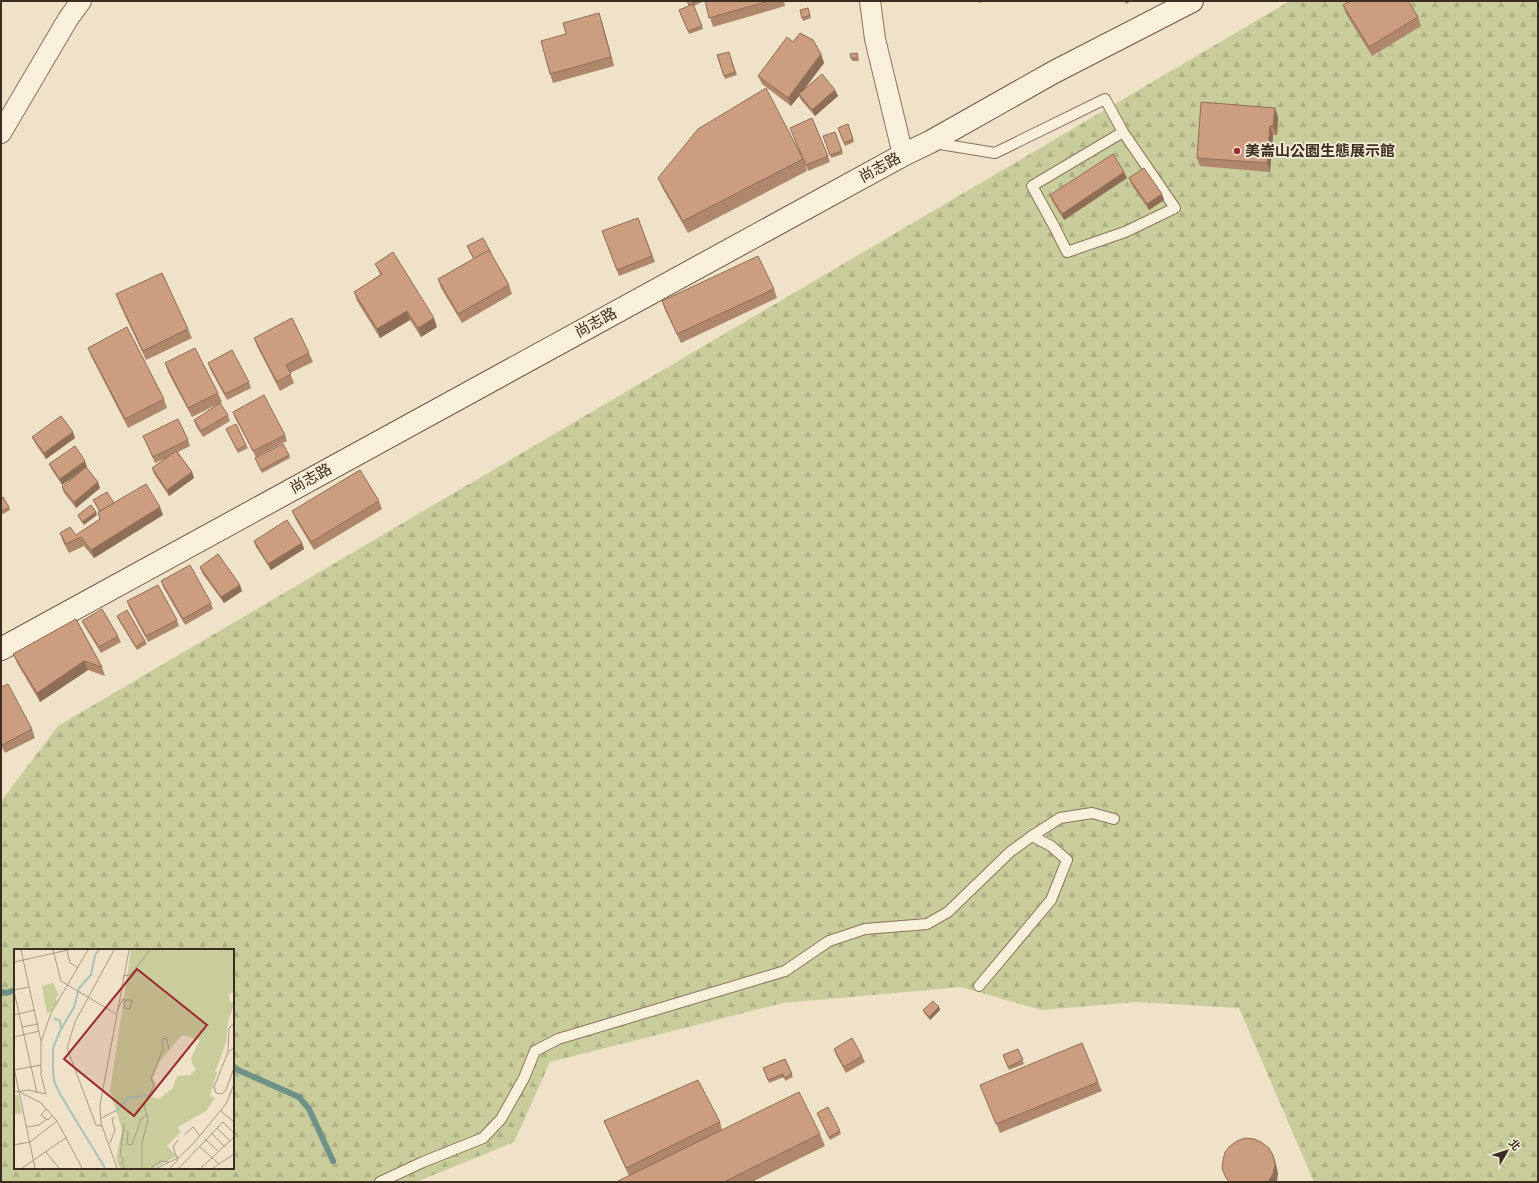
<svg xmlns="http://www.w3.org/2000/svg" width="1539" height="1183" font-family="Spectral,'Noto Sans TC',serif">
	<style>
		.forest { fill: url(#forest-firs); fill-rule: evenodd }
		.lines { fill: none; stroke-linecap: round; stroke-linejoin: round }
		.stream { stroke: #6f9188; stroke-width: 6 }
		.lane-casing { stroke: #8b745c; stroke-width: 12 }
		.street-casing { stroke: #8b745c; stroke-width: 22 }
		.secondary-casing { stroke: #6d563f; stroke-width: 24 }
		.lane { stroke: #f9f0db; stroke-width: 10 }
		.street { stroke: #f9f0db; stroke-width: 20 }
		.secondary { stroke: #f9f0db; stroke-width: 22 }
		.wall { fill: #af876c }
		.shaded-wall { fill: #8f6e58 }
		.building { fill: #cc9d7e; stroke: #8f6e58 }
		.poi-dot { fill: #9a2c2f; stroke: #f6edd7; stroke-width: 1.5 }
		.labels { text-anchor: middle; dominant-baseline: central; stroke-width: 3.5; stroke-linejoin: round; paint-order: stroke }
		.poi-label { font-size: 15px; font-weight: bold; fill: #3b2d20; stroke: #f6edd7; text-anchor: start }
		.street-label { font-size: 15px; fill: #3b2d20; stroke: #f6edd7 }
		.inset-river { fill: none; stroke: #a9c3bb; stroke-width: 2 }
		.inset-road { fill: none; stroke: #a79a85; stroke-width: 1 }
		.view { fill: #9a2c2f; fill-opacity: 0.15; stroke: #9a2c2f; stroke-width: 2 }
		.inset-edge { fill: none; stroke: #3b2d20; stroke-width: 2 }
	</style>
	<defs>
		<pattern id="forest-firs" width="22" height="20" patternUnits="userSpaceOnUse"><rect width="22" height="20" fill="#c8cd9b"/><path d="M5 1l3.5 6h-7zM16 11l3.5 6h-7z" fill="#adb085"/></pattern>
	</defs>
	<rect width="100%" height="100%" fill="#efe2c8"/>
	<path class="forest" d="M1290,1H1538V1182H1314L1239,1008L1137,1002L1041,1010L961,987L783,1003L550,1062L514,1142L416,1182H1V801L58,726ZM15,950H233V1168H15Z"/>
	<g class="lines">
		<g class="stream">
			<polyline points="1,992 6,993 15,990"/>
			<polyline points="233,1066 238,1070 299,1097 309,1109 333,1161"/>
		</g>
		<g class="lane-casing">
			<g id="lane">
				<polyline points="934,143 995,153 1105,99 1123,132 1032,186 1054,226 1067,252 1125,232 1175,208 1123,132"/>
				<polyline points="1032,836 1060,818 1092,813 1114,819"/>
				<polyline points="380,1182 423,1162 483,1138 501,1119 524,1078 535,1051 558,1039 785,971 829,941 865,929 927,924 948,912 1010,852 1032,836 1051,846 1067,860 1051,900 979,986"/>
			</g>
		</g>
		<g class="street-casing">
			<g id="street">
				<polyline points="870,1 875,39 903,155"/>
				<polyline points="1,133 68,19 81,1"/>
			</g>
		</g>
		<g class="secondary-casing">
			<polyline id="secondary" points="1,649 903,155 930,142 1054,72 1192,1"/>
		</g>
		<use href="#lane" class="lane"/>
		<use href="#street" class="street"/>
		<use href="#secondary" class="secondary"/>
	</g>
	<g class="wall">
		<polygon points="687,1 702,1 702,2 694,6 703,29 689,34 679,10 689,6"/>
		<polygon points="705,1 784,1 785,6 713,27"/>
		<polygon points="974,1 981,1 981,3"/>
		<polygon points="1124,1 1131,1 1126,4"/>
		<polygon points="1343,5 1418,17 1421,26 1372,56 1346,14"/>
		<polygon points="808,8 811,18 803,21 800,10"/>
		<polygon points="602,22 614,66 553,83 550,74 566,34"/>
		<polygon points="793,42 821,54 824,63 804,89 835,90 838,96 815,116 801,100 799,96 791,106 762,84 758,76"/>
		<polygon points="729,52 737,75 725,79 717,55"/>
		<polygon points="857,53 859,61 852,61 851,58"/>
		<polygon points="1278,117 1277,135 1273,135 1270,172 1200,166 1197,158"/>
		<polygon points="848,124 854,142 845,146 838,128"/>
		<polygon points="790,128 828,156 830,162 808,171 805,163 807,171 688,233 663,189 658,178 801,155"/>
		<polygon points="835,132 843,154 831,158 823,136"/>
		<polygon points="1127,178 1064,220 1052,201 1050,195"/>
		<polygon points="1129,178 1162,194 1164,200 1149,210 1131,184"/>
		<polygon points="638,218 655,262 619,276 602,231"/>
		<polygon points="467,246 490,251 492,254 491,254 509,285 512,294 462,323 441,288 438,279 474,259"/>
		<polygon points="375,264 437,327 421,337 410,320 380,338 357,301 354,292 380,275 379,272"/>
		<polygon points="774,289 777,298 681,343 665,310 662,301"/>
		<polygon points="116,294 188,329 192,338 146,360 119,303"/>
		<polygon points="254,338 309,353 313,362 290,373 294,383 280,391 257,346"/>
		<polygon points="88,348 164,399 167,408 128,428 91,356"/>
		<polygon points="165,363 218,393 222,402 192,417 168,372"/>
		<polygon points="208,363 249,382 251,388 227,400 210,369"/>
		<polygon points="233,412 285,435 287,441 256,457 235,418"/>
		<polygon points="228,415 230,421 203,437 196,426 194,420"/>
		<polygon points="226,429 246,445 248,448 238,453"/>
		<polygon points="143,436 188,440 190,446 178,452 192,472 194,478 169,496 154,474 152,468 166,458 155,463"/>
		<polygon points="32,437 75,438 46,459 35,443"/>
		<polygon points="289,455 290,458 262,473 255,458"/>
		<polygon points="49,464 87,467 86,468 100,488 76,508 64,493 62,487 86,468 62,485 52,470"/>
		<polygon points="1,498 9,507 10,510 1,515"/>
		<polygon points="93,500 114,503 163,515 94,558 84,546 69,553 63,542 60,533 76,535 100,519 98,512 99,511"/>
		<polygon points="379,501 382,509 314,550 296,520 292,511"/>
		<polygon points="254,541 302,543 304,549 271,570 256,547"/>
		<polygon points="200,567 242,591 224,603 202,573"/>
		<polygon points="161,581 211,603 213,609 185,625 163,587"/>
		<polygon points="127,601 177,620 179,626 148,642 129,607"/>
		<polygon points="117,616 145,641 147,644 137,650 118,619"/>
		<polygon points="76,619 102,667 105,676 88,670 40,702 17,663 13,654"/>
		<polygon points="82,621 118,636 121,642 101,653 85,627"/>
		<polygon points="1,687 32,729 35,738 5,753 1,746"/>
		<polygon points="939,1007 940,1010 930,1020 924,1013 923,1010"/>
		<polygon points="834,1049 862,1056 865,1062 846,1073 836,1055"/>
		<polygon points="1018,1049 1024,1064 1009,1070 1003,1055"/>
		<polygon points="785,1059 793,1077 785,1081 784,1077 769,1083 763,1068"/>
		<polygon points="1098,1082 1102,1091 1000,1133 980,1085"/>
		<polygon points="817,1113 840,1131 841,1134 830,1140"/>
		<polygon points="604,1121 720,1122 722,1130 820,1134 825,1146 752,1182 618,1182 629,1176"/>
	</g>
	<g class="shaded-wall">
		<polygon points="599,13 602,22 614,66 611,57"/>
		<polygon points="821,54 824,63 800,95 799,94 799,96 791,106 788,98"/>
		<polygon points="835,90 838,96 815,116 812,110"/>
		<polygon points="1275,108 1278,117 1277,135 1273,126"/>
		<polygon points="1270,126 1273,135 1270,172 1267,163"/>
		<polygon points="1124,172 1127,178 1064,220 1062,214"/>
		<polygon points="1162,194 1164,200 1149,210 1147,204"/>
		<polygon points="407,311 410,320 380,338 377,329"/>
		<polygon points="434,318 437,327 421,337 418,328"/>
		<polygon points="73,432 75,438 46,459 44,453"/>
		<polygon points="85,461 87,467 62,485 60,479"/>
		<polygon points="192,472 194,478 169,496 167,490"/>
		<polygon points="98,482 100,488 76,508 74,502"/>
		<polygon points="160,507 163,515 94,558 91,550"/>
		<polygon points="96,512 97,515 84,525 82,522"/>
		<polygon points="302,543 304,549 271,570 268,564"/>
		<polygon points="240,585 242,591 224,603 221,597"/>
		<polygon points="84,661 88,670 40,702 37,693"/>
		<polygon points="939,1007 940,1010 930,1020 929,1017"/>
		<polygon points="1273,1155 1276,1164 1278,1173 1277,1182 1268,1182"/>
	</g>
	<g class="building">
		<polygon points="687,1 696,1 689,5"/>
		<polygon points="705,1 769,1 709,18"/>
		<polygon points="1350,1 1408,1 1418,17 1369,47 1343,5"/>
		<polygon points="693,4 702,26 688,31 679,10"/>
		<polygon points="808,8 810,15 802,18 800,10"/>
		<polygon points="599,13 611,57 550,74 541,41 566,34 563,23"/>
		<polygon points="800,33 813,40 821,54 788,98 758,76 787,37 793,42"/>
		<polygon points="729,52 735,72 724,76 717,55"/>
		<polygon points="857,53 858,58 851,58 850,54"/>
		<polygon points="822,74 835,90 812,110 799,94"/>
		<polygon points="766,88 803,159 683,221 658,178 698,129"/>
		<polygon points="1201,102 1275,108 1273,126 1270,126 1267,163 1197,158"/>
		<polygon points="812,118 828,156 806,165 790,128"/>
		<polygon points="848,124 853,139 844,143 838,128"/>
		<polygon points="835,132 842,151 830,155 823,136"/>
		<polygon points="1113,154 1124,172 1062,214 1050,195"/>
		<polygon points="1144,168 1162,194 1147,204 1129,178"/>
		<polygon points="638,218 652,256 617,270 602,231"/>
		<polygon points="483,238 490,251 490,252 489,250 474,259 467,246"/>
		<polygon points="489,250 509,285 458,314 438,279"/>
		<polygon points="393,252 434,318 418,328 407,311 377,329 354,292 382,274 375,264"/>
		<polygon points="758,256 774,289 677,334 662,301"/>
		<polygon points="162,273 188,329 143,351 116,294"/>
		<polygon points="292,318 309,353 286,365 291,374 277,382 254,338"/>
		<polygon points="127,327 164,399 125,419 88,348"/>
		<polygon points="195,348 218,393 188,408 165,363"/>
		<polygon points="232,350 249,382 225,394 208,363"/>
		<polygon points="264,395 285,435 253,451 233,412"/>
		<polygon points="220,403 228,415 201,431 194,420"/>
		<polygon points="61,416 73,432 44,453 32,437"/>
		<polygon points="178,419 188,440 153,457 143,436"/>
		<polygon points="236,424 246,445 237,450 226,429"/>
		<polygon points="283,444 289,455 261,470 255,458"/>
		<polygon points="75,446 85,461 60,479 49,464"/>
		<polygon points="176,451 192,472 167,490 152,468"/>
		<polygon points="86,467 98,482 74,502 62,487"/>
		<polygon points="360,470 379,501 311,542 292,511"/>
		<polygon points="146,484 160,507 91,550 81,537 66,544 60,533 70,527 76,535 100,519 98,512"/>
		<polygon points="107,492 114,503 100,511 93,500"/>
		<polygon points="3,497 9,507 1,512 1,498"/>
		<polygon points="91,505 96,512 82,522 78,515"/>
		<polygon points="287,520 302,543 268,564 254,541"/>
		<polygon points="218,554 240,585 221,597 200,567"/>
		<polygon points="190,565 211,603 183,619 161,581"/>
		<polygon points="158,585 177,620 146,636 127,601"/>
		<polygon points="102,609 118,636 99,647 82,621"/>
		<polygon points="127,610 145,641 136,647 117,616"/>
		<polygon points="76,619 102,667 84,661 37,693 13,654"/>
		<polygon points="8,684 32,729 2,745 1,743 1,687"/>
		<polygon points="933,1001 939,1007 929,1017 923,1010"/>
		<polygon points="852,1038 862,1056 844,1067 834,1049"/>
		<polygon points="1082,1043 1098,1082 996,1124 980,1085"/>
		<polygon points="1018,1049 1023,1060 1008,1067 1003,1055"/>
		<polygon points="785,1059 792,1074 784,1078 783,1074 768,1080 763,1068"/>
		<polygon points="698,1080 720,1122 626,1168 604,1121"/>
		<polygon points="799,1092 820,1134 724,1182 618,1182 618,1181"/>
		<polygon points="828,1107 840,1131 829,1137 817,1113"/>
		<polygon points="1245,1138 1254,1139 1261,1142 1269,1148 1273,1155 1275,1165 1273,1174 1268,1182 1229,1182 1225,1176 1222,1168 1223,1160 1225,1152 1230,1146 1237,1141"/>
	</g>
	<circle class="poi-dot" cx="1237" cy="151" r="4"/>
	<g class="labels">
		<g class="poi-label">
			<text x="1245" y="151">美崙山公園生態展示館</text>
		</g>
		<g class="street-label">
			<text transform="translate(880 168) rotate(-29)">尚志路</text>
			<text transform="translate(596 323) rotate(-29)">尚志路</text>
			<text transform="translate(311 479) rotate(-29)">尚志路</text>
		</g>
	</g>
	<g transform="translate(14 949)">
		<rect width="220" height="220" fill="#efe2c8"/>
		<path d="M117,1H220V42L215,46L216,53H220V55L214,73L212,94L201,123H203L196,147L201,149L192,162L164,178L166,184L153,197L163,207L140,219H106L102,210L108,181L96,142ZM168,86L186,91L177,109L178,115L182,120L176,126L163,127L159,139L145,150L138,148L142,135L139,129L146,112Z" fill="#c8cd9b" fill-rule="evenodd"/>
		<path d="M0,146H4L8,164L0,165Z" fill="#c8cd9b"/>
		<path d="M39,34L45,47L42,48L43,53L37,63L33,64L28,37Z" fill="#c8cd9b"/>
		<path class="inset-river" d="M85,1L81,6L77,26L65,39L60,58L46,82L39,99V120L40,132L46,145L91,219M40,69L46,72L47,80M101,163L114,149L134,146"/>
		<path class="inset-road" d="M7,1L27,92M39,1L47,32L102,65M53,1L56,14L64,19M0,13L54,1M109,27L116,26L136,1M0,41L15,38M0,42L23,144M103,62L109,50L111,51L110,59L116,60L118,51H111M0,66L21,61M8,78L24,75M0,88L25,82M220,99L214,103L200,138L202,144L208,145L212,141L220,119M214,102L215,79L220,74M0,119L21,219M0,121L27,116M0,143L14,141L32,145L27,126V93L37,64L74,1M6,143L27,154L43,172L68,219M32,160L27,166L34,171L38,167M207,162L220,173M86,170L101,162M110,174L106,207L110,211L107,214L111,219M88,177L82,176L53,99L61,73L100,1M13,178L25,176L33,170M203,179L216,192M110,181L114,183L113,195L118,196L127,170L134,165M197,184L211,198M170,186L179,178L186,187M191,190L205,203M96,194L101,181L98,170L101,168M0,196L16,193L43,172M185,197L205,215M31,202L45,219M8,219L53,188M103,219L87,174L86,156L115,1M128,219V194L134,170L130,157L140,136L137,129L149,100L148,90L152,89L155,100M137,219L147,212L155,213M143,219L164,209L178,196L212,155L220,135M156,219L164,211L159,198L164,191M165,219L209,173L220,184M187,219L220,188M199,219L220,205"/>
		<path class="view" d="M123,20L193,76L120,167L50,110Z"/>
		<rect width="220" height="220" class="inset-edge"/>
	</g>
	<rect width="1539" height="1183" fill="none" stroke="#3b2d20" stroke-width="4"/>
	<g transform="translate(1507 1151) rotate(51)" stroke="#f6edd7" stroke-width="3" paint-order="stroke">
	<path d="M0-3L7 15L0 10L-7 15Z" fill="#3b2d20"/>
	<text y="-6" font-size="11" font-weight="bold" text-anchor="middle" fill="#3b2d20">北</text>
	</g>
</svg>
